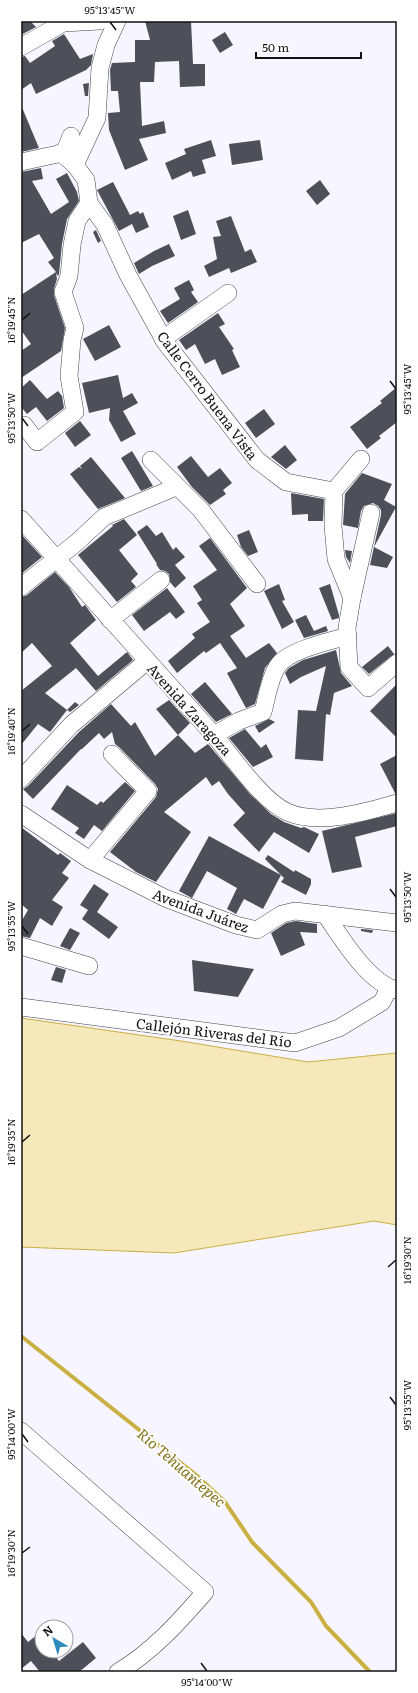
<svg xmlns="http://www.w3.org/2000/svg" width="418" height="1693" font-family="Literata,serif">
	<style>
		.water { fill: #f5e8bb; stroke: #caaf43 }
		.lines { fill: none; stroke-linecap: round; stroke-linejoin: round }
		.stream { stroke: #caaf43; stroke-width: 4 }
		.building { fill: #4d5059 }
		.street-casing { stroke: #444; stroke-width: 18 }
		.street { stroke: #fff; stroke-width: 17 }
		.ticks { fill: none; stroke: #111; stroke-width: 1.5 }
		.labels { text-anchor: middle; dominant-baseline: central; stroke-width: 4; stroke-linejoin: round; paint-order: stroke }
		.street-label { font-size: 14px; fill: #111; stroke: #fff }
		.water-label { font-size: 15px; font-style: italic; fill: #84731a; stroke: #fff }
		.neatline { fill: none; stroke: #111; stroke-width: 1.5 }
		.ticks-label { font-size: 10px; text-anchor: middle; fill: #111 }
	</style>
	<rect width="100%" height="100%" fill="#f7f5ff"/>
	<polygon class="water" points="21,1018 181,1041 308,1062 397,1053 397,1225 374,1221 174,1253 21,1247"/>
	<g class="lines">
		<polyline class="stream" points="21,1336 196,1475 225,1502 252,1542 311,1602 326,1626 370,1672"/>
	</g>
	<g class="building">
		<polygon points="21,21 30,21 36,27 21,35"/>
		<polygon points="145,21 191,21 193,64 205,64 205,86 180,87 179,61 155,62 154,82 140,82 142,126 164,121 166,133 139,139 148,160 125,170 109,130 108,113 120,112 118,91 111,91 110,70 112,63 135,62 135,40 150,40"/>
		<polygon points="225,32 233,45 220,53 212,40"/>
		<polygon points="64,34 80,59 93,54 91,65 86,70 36,94 31,83 21,90 21,57 25,56 30,63 55,46 52,41"/>
		<polygon points="89,83 88,96 85,96 83,84"/>
		<polygon points="21,105 39,148 21,152"/>
		<polygon points="211,140 216,156 202,160 206,173 193,177 191,171 172,180 165,163 186,154 184,149"/>
		<polygon points="260,140 263,160 232,165 229,144"/>
		<polygon points="41,168 43,179 32,181 51,214 69,202 56,179 67,173 77,192 79,201 67,219 62,244 59,274 58,276 56,273 57,279 54,289 54,295 65,328 61,351 21,378 21,351 31,344 21,330 21,295 56,272 48,262 54,258 39,234 21,243 21,172"/>
		<polygon points="320,180 330,194 317,205 306,191"/>
		<polygon points="113,182 130,215 138,211 140,214 143,212 149,227 136,233 132,224 119,231 97,190"/>
		<polygon points="188,210 196,234 181,240 173,216"/>
		<polygon points="231,216 245,252 251,249 257,262 231,273 229,268 209,277 204,266 217,259 213,237 221,236 216,221"/>
		<polygon points="96,230 101,241 98,243 93,232"/>
		<polygon points="169,244 175,256 152,266 139,274 134,263 154,251"/>
		<polygon points="189,280 194,290 191,292 198,302 168,323 160,311 180,299 174,288"/>
		<polygon points="218,313 225,324 219,327 234,349 232,350 240,367 222,375 215,359 205,364 195,344 186,350 179,340"/>
		<polygon points="109,325 121,347 95,361 83,339"/>
		<polygon points="118,375 123,398 132,393 138,403 123,411 136,434 121,442 109,420 110,408 89,413 82,383"/>
		<polygon points="30,380 47,399 58,391 62,396 64,408 47,421 36,407 27,414 21,407 21,388"/>
		<polygon points="397,387 397,422 379,436 381,438 367,449 350,427 382,403 380,401"/>
		<polygon points="264,409 275,424 256,438 245,423"/>
		<polygon points="80,421 91,435 75,447 65,433"/>
		<polygon points="285,445 297,460 286,469 271,457"/>
		<polygon points="132,451 153,486 141,491 121,458"/>
		<polygon points="191,456 208,477 220,468 232,483 223,490 226,494 210,505 192,487 177,467"/>
		<polygon points="91,457 125,498 98,509 70,474 79,467 82,469 80,466"/>
		<polygon points="362,473 392,484 384,500 396,507 374,547 393,557 387,568 370,565 381,515 381,510 378,506 373,503 364,506 361,511 358,528 343,525 345,494"/>
		<polygon points="291,493 324,499 323,521 308,521 308,514 292,515"/>
		<polygon points="124,519 137,535 119,550 138,574 131,581 136,587 117,602 78,555 113,526 112,525"/>
		<polygon points="147,525 156,536 162,532 173,550 176,547 185,557 175,565 186,578 175,588 170,582 169,574 165,571 160,570 156,564 157,564 137,532"/>
		<polygon points="249,530 258,552 248,556 241,547 237,535"/>
		<polygon points="21,534 42,557 21,574"/>
		<polygon points="210,538 247,588 230,604 245,626 230,636 246,658 269,643 277,653 265,668 255,704 246,708 227,673 237,668 220,643 206,653 204,651 177,673 168,661 195,638 192,634 210,622 197,603 202,600 193,586 217,570 199,546"/>
		<polygon points="345,550 352,551 350,563 346,557"/>
		<polygon points="55,572 69,587 82,607 85,605 96,620 70,643 98,676 127,652 133,660 96,691 76,668 45,693 67,710 50,732 38,724 21,745 21,691 52,666 32,643 21,653 21,597 27,595"/>
		<polygon points="279,584 285,600 282,601 294,622 282,629 264,591"/>
		<polygon points="330,584 339,615 339,618 332,620 319,588"/>
		<polygon points="167,588 185,612 176,619 170,612 144,631 132,615"/>
		<polygon points="306,615 314,631 326,626 328,631 304,638 295,620"/>
		<polygon points="388,646 394,654 369,674 362,667"/>
		<polygon points="336,650 341,673 352,686 334,693 330,715 326,714 323,761 295,759 298,710 316,711 326,666 301,677 290,684 285,673 289,668 303,660"/>
		<polygon points="205,682 232,714 216,722 191,694"/>
		<polygon points="397,684 397,738 370,711"/>
		<polygon points="169,700 190,723 178,735 156,709"/>
		<polygon points="75,702 79,705 70,712 67,710"/>
		<polygon points="111,704 131,726 135,722 155,756 178,735 195,753 208,744 250,794 271,814 284,822 301,828 304,827 319,834 309,853 274,832 259,852 233,825 245,813 228,794 219,781 212,786 206,777 164,812 191,832 156,882 136,872 110,852 156,797 158,789 155,784 119,747 115,744 112,732 104,739 99,733 82,749 81,749 33,799 23,789 28,786 79,732"/>
		<polygon points="269,719 275,722 259,733 255,726"/>
		<polygon points="245,729 261,748 266,744 273,757 253,767 229,738"/>
		<polygon points="397,755 397,793 395,793 380,764"/>
		<polygon points="125,782 135,791 102,831 94,825 84,839 75,833 79,828 51,809 67,785 97,805 101,801 103,803"/>
		<polygon points="397,813 397,826 355,837 362,867 332,873 322,831"/>
		<polygon points="21,827 58,855 60,853 71,861 62,873 69,878 52,900 63,907 52,926 40,918 30,938 21,936 21,922 28,910 21,904"/>
		<polygon points="209,836 281,875 263,909 244,899 236,914 227,909 237,888 207,871 192,898 179,891"/>
		<polygon points="268,855 294,872 295,870 311,879 311,884 306,895 281,882 284,878 265,859"/>
		<polygon points="94,884 109,894 97,912 118,927 109,939 82,919 88,910 80,905"/>
		<polygon points="296,921 317,924 317,933 300,932 305,945 281,956 271,933 286,923"/>
		<polygon points="70,928 80,933 70,950 60,946"/>
		<polygon points="361,929 373,930 372,933 361,931"/>
		<polygon points="192,960 254,969 238,997 194,991"/>
		<polygon points="56,967 66,970 62,983 51,980"/>
		<polygon points="42,1631 42,1651 51,1651 59,1661 83,1642 96,1658 79,1672 40,1672 31,1661 21,1669 21,1633 28,1642"/>
	</g>
	<g class="lines">
		<g class="street-casing">
			<g id="street">
				<polyline points="21,47 63,23 100,21"/>
				<polyline points="61,153 75,165 86,180 89,203 105,225 128,275 165,342 257,460 286,482 334,491"/>
				<polyline points="21,162 58,154 65,151 71,136"/>
				<polyline points="75,165 97,118 100,68 106,45 117,21"/>
				<polyline points="163,339 228,293"/>
				<polyline points="21,425 24,425 37,442 75,412 69,376 72,340 75,328 63,292 69,276 72,245 77,221 89,203"/>
				<polyline points="361,459 334,491 333,526 336,559 352,598 347,628 349,667 368,688 397,663"/>
				<polyline points="151,460 201,510 257,584"/>
				<path d="M21,519C85,590 149,662 213,734C232,756 261,800 287,812C319,826 366,812 397,803"/>
				<polyline points="21,587 76,543 104,517 176,487"/>
				<polyline points="352,598 371,513"/>
				<polyline points="110,620 161,580"/>
				<path d="M214,735L239,721L263,712C267,697 269,680 277,667C287,650 330,641 348,636"/>
				<polyline points="21,779 71,725 147,661"/>
				<polyline points="21,814 90,860 165,898 236,925 257,930 282,914 295,911 397,923"/>
				<polyline points="90,860 148,791 112,754"/>
				<path d="M325,914C341,937 368,983 397,990"/>
				<polyline points="21,946 89,966"/>
				<polyline points="21,1007 295,1043 339,1028 382,1002 389,988"/>
				<path d="M21,1431L205,1592C179,1622 152,1652 118,1672"/>
			</g>
		</g>
		<use href="#street" class="street"/>
	</g>
	<path class="ticks" d="M110,22L116,30M22,320L30,313M390,381L396,389M22,418L28,426M22,731L30,724M390,889L396,897M22,926L28,934M22,1142L30,1135M388,1267L396,1260M390,1397L396,1405M22,1434L28,1442M22,1553L30,1547M201,1663L207,1671"/>
	<g class="labels">
		<g class="street-label">
			<text transform="translate(208 395) rotate(53)">Calle Cerro Buena Vista</text>
			<text transform="translate(190 709) rotate(48)">Avenida Zaragoza</text>
			<text transform="translate(201 910) rotate(20)">Avenida Juárez</text>
			<text transform="translate(214 1032) rotate(7)">Callejón Riveras del Río</text>
		</g>
		<g class="water-label">
			<text transform="translate(182 1467) rotate(41)">Río Tehuantepec</text>
		</g>
	</g>
	<rect width="418" height="1693" fill="none" stroke="#ffffff" stroke-width="44"/>
	<g transform="translate(54 1639) rotate(322)"><circle r="19" fill="#ffffff" stroke="#a0a0a0"/>
	<path d="M0-3L7 15L0 10L-7 15Z" fill="#2b8abe"/>
	<text y="-6" font-size="11" font-weight="bold" text-anchor="middle" fill="#111111">N</text>
	</g>
	<path d="M256 52v6h105v-6" fill="none" stroke="#111111" stroke-width="2"/>
	<text x="262" y="52" font-size="12" fill="#111111" stroke="#ffffff" stroke-width="3" paint-order="stroke">50 m</text>
	<rect x="22" y="22" width="374" height="1649" class="neatline"/>
	<g class="ticks-label">
		<text x="110" y="14">95°13'45"W</text>
		<text transform="translate(11 320) rotate(-90)" y="4">16°19'45"N</text>
		<text transform="translate(407 389) rotate(-90)" y="4">95°13'45"W</text>
		<text transform="translate(11 418) rotate(-90)" y="4">95°13'50"W</text>
		<text transform="translate(11 731) rotate(-90)" y="4">16°19'40"N</text>
		<text transform="translate(407 897) rotate(-90)" y="4">95°13'50"W</text>
		<text transform="translate(11 926) rotate(-90)" y="4">95°13'55"W</text>
		<text transform="translate(11 1142) rotate(-90)" y="4">16°19'35"N</text>
		<text transform="translate(407 1260) rotate(-90)" y="4">16°19'30"N</text>
		<text transform="translate(407 1405) rotate(-90)" y="4">95°13'55"W</text>
		<text transform="translate(11 1434) rotate(-90)" y="4">95°14'00"W</text>
		<text transform="translate(11 1553) rotate(-90)" y="4">16°19'30"N</text>
		<text x="207" y="1686">95°14'00"W</text>
	</g>
</svg>
